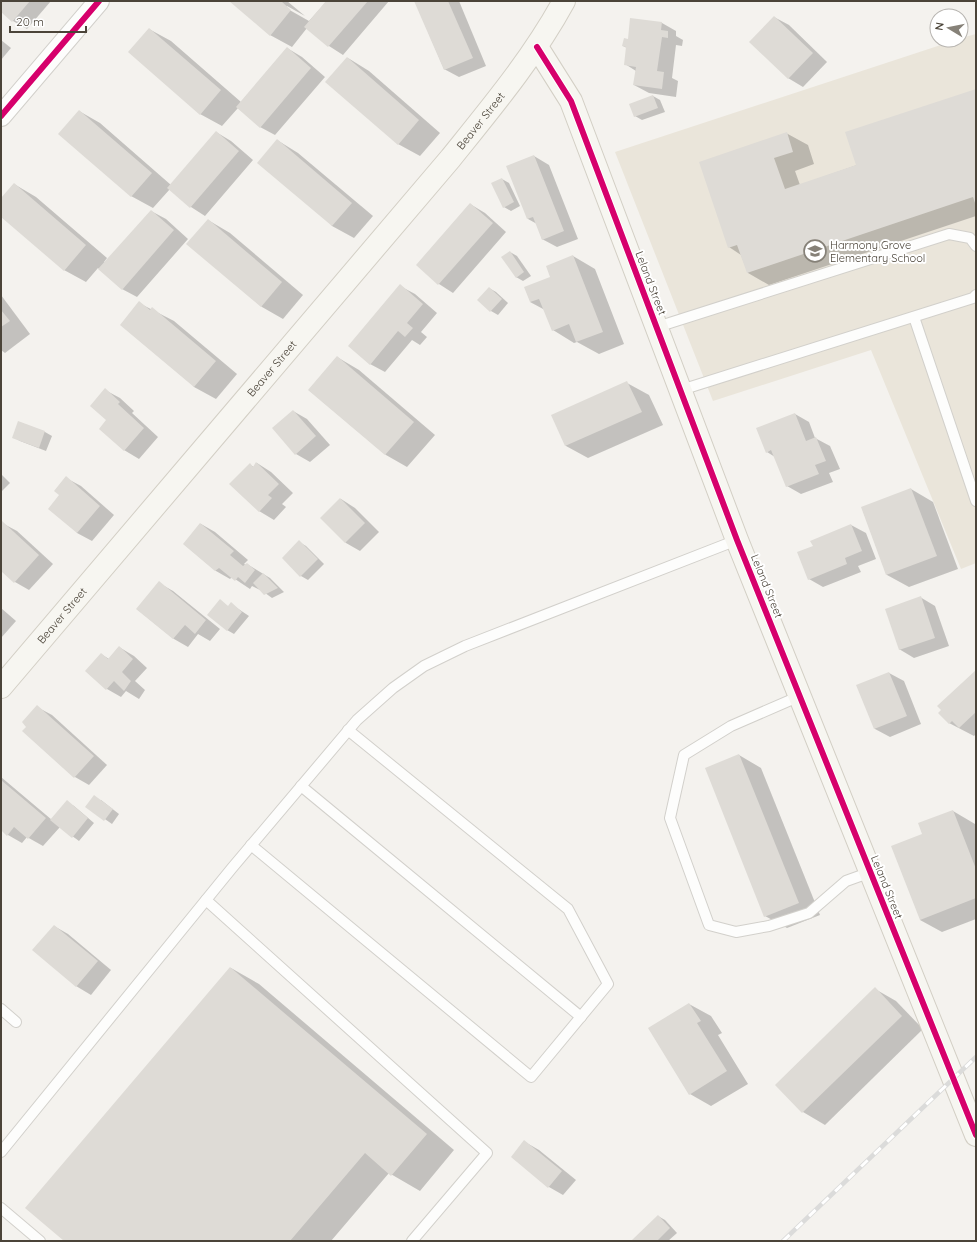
<svg xmlns="http://www.w3.org/2000/svg" width="977" height="1242" font-family="Quicksand,sans-serif">
	<style>
		.education { fill: #eae5da }
		.shadow { fill: #0003 }
		.building { fill: #dedbd6 }
		.lines { fill: none; stroke-linecap: round; stroke-linejoin: round }
		.lane-casing { stroke: #d2d0cb; stroke-width: 12 }
		.street-casing { stroke: #d2d0cb; stroke-width: 22 }
		.secondary-casing { stroke: #d3cfc5; stroke-width: 24 }
		.lane { stroke: #fdfdfc; stroke-width: 10 }
		.street { stroke: #fdfdfc; stroke-width: 20 }
		.secondary { stroke: #f7f6f1; stroke-width: 22 }
		.rail-casing { stroke: #dbdbda; stroke-width: 4.5 }
		.rail { stroke: #fff; stroke-width: 3; stroke-dasharray: 9; stroke-linecap: butt }
		.cycleway-casing { stroke: #fff; stroke-width: 8 }
		.cycleway { stroke: #d6006c; stroke-width: 6 }
		.labels { text-anchor: middle; dominant-baseline: central; stroke-width: 4; stroke-linejoin: round; paint-order: stroke }
		.street-label { font-size: 11px; fill: #4b4439; stroke: #fff }
		.poi-label { font-size: 11px; fill: #4b4439; stroke: #fff; text-anchor: start }
	</style>
	<rect width="100%" height="100%" fill="#f4f2ee"/>
	<polygon class="education" points="976,34 976,563 961,569 871,350 713,401 615,152 956,40 961,40 961,38"/>
	<g class="shadow">
		<polygon points="1,1 51,1 27,29 13,21 1,11"/>
		<polygon points="231,1 287,1 305,16 287,6 286,8 309,21 327,1 389,1 343,55 329,46 307,28 292,47 270,35"/>
		<polygon points="415,1 459,1 486,66 459,77 444,69"/>
		<polygon points="774,17 789,25 827,62 803,87 788,78"/>
		<polygon points="631,19 662,23 676,31 676,36 683,40 682,46 676,45 672,78 678,81 676,97 649,93 634,85 636,71 625,64 627,48 623,46 629,40"/>
		<polygon points="149,29 171,41 241,102 287,48 302,57 325,77 275,135 260,127 238,108 222,126 200,114"/>
		<polygon points="1,40 11,48 1,60"/>
		<polygon points="348,58 369,71 440,133 420,156 398,144"/>
		<polygon points="976,90 976,216 769,285 748,273 741,255 729,247 786,133 808,145 814,164 795,171 800,185 857,165"/>
		<polygon points="653,96 660,100 665,112 642,120 635,116"/>
		<polygon points="79,111 100,123 171,185 216,132 231,141 253,160 205,216 191,207 170,189 153,208 131,196"/>
		<polygon points="277,140 298,153 373,216 354,238 332,226"/>
		<polygon points="534,156 549,165 578,239 557,247 542,239 537,224 528,219"/>
		<polygon points="502,179 509,183 520,206 511,211 504,207"/>
		<polygon points="14,184 36,197 107,258 104,262 105,263 151,211 166,219 188,239 137,297 122,289 98,268 86,282 64,270 1,215 1,200"/>
		<polygon points="470,204 485,213 506,232 453,293 439,284 417,265"/>
		<polygon points="208,220 230,233 303,295 283,319 262,307 188,244"/>
		<polygon points="510,252 517,256 531,276 523,281 516,277"/>
		<polygon points="573,256 595,269 624,344 599,354 577,342 574,343 553,330 545,310 530,302 552,278"/>
		<polygon points="400,286 415,294 437,313 421,332 427,337 420,345 412,340 385,372 370,364"/>
		<polygon points="489,288 496,292 508,303 498,315 491,311 479,300"/>
		<polygon points="1,295 30,334 5,353 1,350"/>
		<polygon points="139,303 174,321 237,374 216,399 194,387"/>
		<polygon points="337,357 359,370 435,435 407,467 386,455 309,390"/>
		<polygon points="627,383 649,395 663,425 588,458 566,446 553,415"/>
		<polygon points="105,390 120,398 134,411 132,413 158,437 139,459 124,450 108,420"/>
		<polygon points="293,411 307,419 330,445 310,462 296,454"/>
		<polygon points="795,414 809,422 815,438 830,446 840,469 829,473 833,482 801,494 787,486 775,457 767,452"/>
		<polygon points="19,422 45,432 52,436 46,451 20,441 13,437"/>
		<polygon points="257,463 271,472 293,493 282,504 286,507 274,520 259,511 250,465 254,467"/>
		<polygon points="1,474 10,483 1,492"/>
		<polygon points="66,478 81,486 114,515 92,541 77,533 61,495"/>
		<polygon points="911,489 933,502 958,569 909,587 887,575 862,508"/>
		<polygon points="341,499 355,508 379,532 360,551 346,543 322,518"/>
		<polygon points="2,523 17,531 53,564 29,590 15,582 1,570 1,524"/>
		<polygon points="201,524 215,532 248,560 244,564 246,565 247,564 270,578 284,592 272,598 261,590 260,590 252,586 250,589 232,577 230,579 216,571 184,544"/>
		<polygon points="851,525 866,533 876,559 858,566 861,572 823,587 809,579 814,546"/>
		<polygon points="299,542 306,546 324,564 308,580 301,576 283,558"/>
		<polygon points="159,583 173,591 220,629 210,641 198,634 188,647 174,639 137,609"/>
		<polygon points="920,597 935,606 949,646 914,658 899,649"/>
		<polygon points="220,601 229,607 231,604 249,616 234,634 227,630"/>
		<polygon points="1,608 16,621 1,638"/>
		<polygon points="119,647 134,656 147,668 135,681 145,690 139,699 126,691 121,697 107,689 101,654 109,659"/>
		<polygon points="976,672 976,734 974,736 949,723"/>
		<polygon points="889,673 904,681 921,724 890,737 875,729 858,686"/>
		<polygon points="37,707 52,715 107,765 89,785 75,777 28,726"/>
		<polygon points="739,755 761,768 820,915 787,928 765,916"/>
		<polygon points="1,777 52,820 67,802 74,806 94,823 79,841 60,827 43,846 27,837 22,843 8,835 1,829"/>
		<polygon points="101,800 119,814 112,824 86,806"/>
		<polygon points="953,811 975,824 976,827 976,919 942,932 920,920 924,835"/>
		<polygon points="54,926 68,934 111,970 91,995 76,986"/>
		<polygon points="231,968 259,984 454,1150 420,1191 389,1173 331,1241 65,1241"/>
		<polygon points="875,989 896,1001 923,1029 825,1125 803,1112 776,1085"/>
		<polygon points="689,1004 711,1016 722,1033 718,1035 748,1084 711,1106 690,1094"/>
		<polygon points="525,1142 539,1150 576,1180 563,1195 549,1187 512,1157"/>
		<polygon points="658,1216 665,1220 677,1233 668,1241 634,1241"/>
	</g>
	<g class="building">
		<polygon points="1,1 30,1 12,22 1,12"/>
		<polygon points="229,1 281,1 291,10 270,36"/>
		<polygon points="326,1 368,1 328,47 304,27"/>
		<polygon points="414,1 448,1 473,58 444,70"/>
		<polygon points="774,16 813,53 788,79 749,42"/>
		<polygon points="630,18 662,22 661,30 668,31 668,38 662,37 657,71 664,72 662,89 633,85 636,67 624,65 626,47 622,46 624,38 628,39"/>
		<polygon points="149,28 221,90 200,115 128,52"/>
		<polygon points="287,47 311,68 260,128 236,107"/>
		<polygon points="347,57 419,120 398,145 325,82"/>
		<polygon points="976,89 976,206 973,197 747,273 737,245 728,248 699,162 787,132 793,152 774,158 785,189 856,165 845,132"/>
		<polygon points="653,95 658,108 634,117 629,104"/>
		<polygon points="79,110 152,173 131,197 58,134"/>
		<polygon points="216,131 239,151 190,208 167,188"/>
		<polygon points="277,139 352,203 332,226 257,163"/>
		<polygon points="534,155 564,231 542,240 533,217 527,219 506,166"/>
		<polygon points="502,178 514,202 503,208 491,183"/>
		<polygon points="14,183 86,245 64,271 1,217 1,198"/>
		<polygon points="470,203 493,223 438,285 416,265"/>
		<polygon points="151,210 174,230 122,290 98,269"/>
		<polygon points="208,219 282,282 261,307 186,244"/>
		<polygon points="510,251 524,272 516,278 501,257"/>
		<polygon points="573,255 603,332 576,342 569,324 552,331 539,299 530,302 524,287 550,277 546,266"/>
		<polygon points="400,284 423,304 407,323 413,328 405,337 398,331 370,365 348,346"/>
		<polygon points="489,287 502,299 490,312 477,300"/>
		<polygon points="139,301 150,310 152,307 216,361 194,387 120,325"/>
		<polygon points="1,310 10,321 1,327"/>
		<polygon points="337,356 414,422 385,455 308,390"/>
		<polygon points="627,381 642,412 565,446 551,415"/>
		<polygon points="105,388 120,402 118,404 144,428 124,451 99,429 106,420 90,406"/>
		<polygon points="293,410 316,436 295,455 272,428"/>
		<polygon points="795,413 806,441 816,437 826,461 815,465 819,474 786,487 771,450 766,453 756,428"/>
		<polygon points="18,421 45,431 39,448 12,438"/>
		<polygon points="256,462 279,484 268,495 272,498 259,512 229,484 250,463 253,467"/>
		<polygon points="66,476 100,506 77,533 48,509 59,495 54,491"/>
		<polygon points="911,488 937,556 886,575 861,507"/>
		<polygon points="340,498 365,523 345,543 320,518"/>
		<polygon points="2,521 39,555 14,583 1,571"/>
		<polygon points="200,523 234,551 230,555 243,566 247,563 255,570 245,583 238,577 235,581 219,568 215,571 183,544"/>
		<polygon points="851,524 862,551 845,558 847,564 808,580 797,552 813,546 810,541"/>
		<polygon points="299,540 318,559 300,577 282,558"/>
		<polygon points="263,573 278,588 264,595 253,583"/>
		<polygon points="159,581 206,620 195,634 185,625 173,639 136,609"/>
		<polygon points="921,596 935,638 899,650 885,609"/>
		<polygon points="220,599 228,606 231,602 242,612 227,631 207,615"/>
		<polygon points="119,646 133,659 122,672 131,681 124,691 114,681 106,690 85,671 101,653 108,659"/>
		<polygon points="976,670 976,712 959,728 952,721 949,724 938,713 941,710 937,706"/>
		<polygon points="889,672 907,716 874,729 856,685"/>
		<polygon points="37,705 94,756 74,778 22,731 26,727 22,722"/>
		<polygon points="739,754 799,903 764,917 705,768"/>
		<polygon points="1,780 46,818 28,839 14,827 7,836 1,830"/>
		<polygon points="94,795 113,809 104,821 85,807"/>
		<polygon points="67,800 88,818 72,838 50,820"/>
		<polygon points="953,810 976,869 976,898 920,920 891,846 922,834 918,823"/>
		<polygon points="54,925 98,961 76,987 32,950"/>
		<polygon points="230,967 427,1134 391,1176 365,1153 290,1241 64,1241 25,1208"/>
		<polygon points="875,987 902,1016 802,1113 775,1085"/>
		<polygon points="689,1003 701,1021 697,1023 727,1071 689,1095 648,1028"/>
		<polygon points="524,1140 562,1171 548,1188 511,1157"/>
		<polygon points="658,1215 670,1228 657,1241 633,1241 632,1240"/>
	</g>
	<g class="lines">
		<g class="lane-casing">
			<g id="lane">
				<polyline points="914,317 976,501"/>
				<polyline points="657,327 949,234 970,238 976,246"/>
				<polyline points="681,390 973,298 976,295"/>
				<polyline points="800,696 731,726 684,755 670,818 709,925 736,932 769,926 809,913 846,881 871,872"/>
				<polyline points="301,786 581,1017"/>
				<polyline points="251,845 531,1077 608,984 568,909 348,730"/>
				<polyline points="206,900 487,1153 412,1241"/>
				<polyline points="1,1009 16,1022"/>
				<polyline points="1,1152 232,868 357,720 393,688 424,666 465,646 737,540"/>
				<polyline points="1,1208 40,1241"/>
			</g>
		</g>
		<g class="street-casing">
			<polyline id="street" points="1,116 99,1"/>
		</g>
		<g class="secondary-casing">
			<g id="secondary">
				<polyline points="537,47 571,101 737,540 976,1135"/>
				<path id="s1" d="M1,687L450,159C491,108 533,58 564,1"/>
			</g>
		</g>
		<use href="#lane" class="lane"/>
		<use href="#street" class="street"/>
		<use href="#secondary" class="secondary"/>
		<g class="rail-casing">
			<polyline id="rail" points="783,1241 976,1057"/>
		</g>
		<use href="#rail" class="rail"/>
		<g class="cycleway-casing">
			<g id="cycleway">
				<polyline points="537,47 571,101 737,540 976,1135"/>
				<polyline points="1,116 99,1"/>
			</g>
		</g>
		<use href="#cycleway" class="cycleway"/>
	</g>
	<defs>
		<g id="school-ring" transform="scale(1.15)"><circle r="9.5" fill="#fff" stroke="#868178" stroke-width="1.5"/><path d="M0-5L7-2L0 1L-7-2ZM-4 1L0 2.5L4 1V4Q0 6-4 4Z" fill="#868178"/></g>
	</defs>
	<g fill-rule="evenodd">
		<use href="#school-ring" x="815" y="251"/>
	</g>
	<g class="labels">
		<g class="street-label">
			<text stroke="none"><textPath href="#s1" startOffset="742">Beaver Street</textPath></text>
			<text transform="translate(651 283) rotate(69)">Leland Street</text>
			<text stroke="none"><textPath href="#s1" startOffset="418">Beaver Street</textPath></text>
			<text transform="translate(767 586) rotate(68)">Leland Street</text>
			<text stroke="none"><textPath href="#s1" startOffset="94">Beaver Street</textPath></text>
			<text transform="translate(887 887) rotate(68)">Leland Street</text>
		</g>
		<g class="poi-label">
			<text x="830" y="245">Harmony Grove<tspan x="830" dy="13">Elementary School</tspan></text>
		</g>
	</g>
	<rect width="977" height="1242" fill="none" stroke="#4b4439" stroke-width="4"/>
	<g transform="translate(949 28) rotate(280)"><circle r="19" fill="#ffffff" stroke="#b7b4b0"/>
	<path d="M0-3L7 15L0 10L-7 15Z" fill="#868178"/>
	<text y="-6" font-size="11" font-weight="bold" text-anchor="middle" fill="#4b4439">N</text>
	</g>
	<path d="M10 26v6h76v-6" fill="none" stroke="#4b4439" stroke-width="2"/>
	<text x="16" y="26" font-size="12" fill="#4b4439" stroke="#ffffff" stroke-width="3" paint-order="stroke">20 m</text>
</svg>
